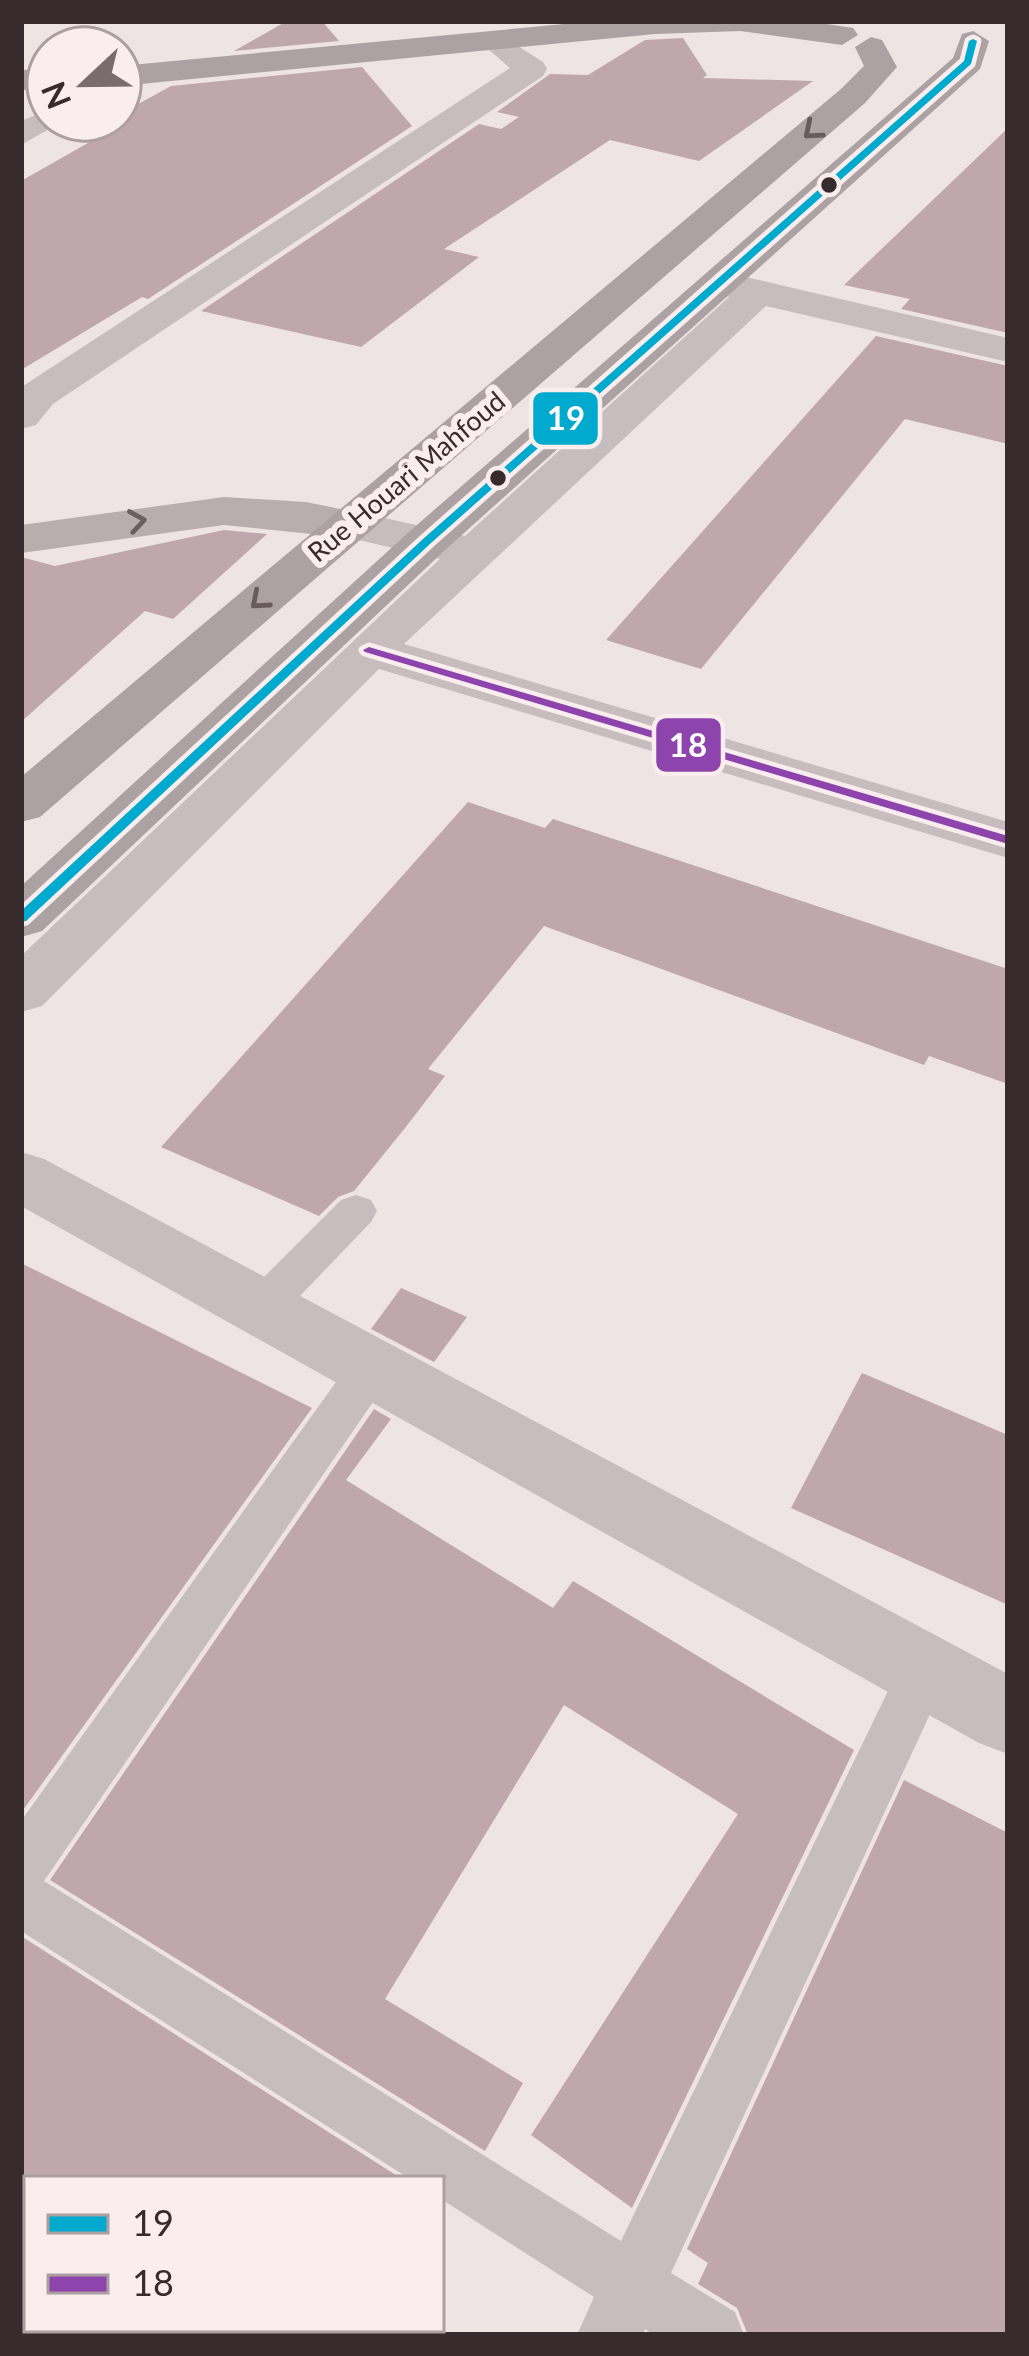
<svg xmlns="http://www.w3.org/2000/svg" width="1029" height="2356" font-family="Lato,sans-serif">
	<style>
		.building { fill: #c0a7ae }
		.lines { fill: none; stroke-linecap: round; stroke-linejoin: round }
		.lane { fill: #c8bdbe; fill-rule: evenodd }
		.street { fill: #c8bdbe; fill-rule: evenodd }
		.secondary { fill: #b8aeae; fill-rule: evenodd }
		.primary { fill: #ada2a3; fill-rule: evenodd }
		.bus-1-casing { stroke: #faeded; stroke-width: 9 }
		.bus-2-casing { stroke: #faeded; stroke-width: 9 }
		.bus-1 { fill: #00a9ce; fill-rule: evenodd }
		.bus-2 { fill: #8e44ad; fill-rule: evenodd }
		.oneway { stroke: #675b5d }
		.oneway2 { stroke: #6b5f61 }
		.bus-dot { fill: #382b2e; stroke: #faeded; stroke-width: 4.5 }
		.labels { text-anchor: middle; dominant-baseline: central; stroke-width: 12; stroke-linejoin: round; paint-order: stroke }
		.far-street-label { font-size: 27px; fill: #382b2e; stroke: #faeded }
		.line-badge { stroke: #faeded; stroke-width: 4.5 }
		.badge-label { font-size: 33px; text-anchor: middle; font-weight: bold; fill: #fff }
	</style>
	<rect width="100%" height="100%" fill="#eee4e4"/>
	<g class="building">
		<polygon points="287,21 322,21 339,41 234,51"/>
		<polygon points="683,38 707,75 703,78 813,81 699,161 610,140 444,249 479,257 361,347 201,311 479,124 501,129 519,117 497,112 550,74 588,75 645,40"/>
		<polygon points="362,67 412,126 148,299 142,297 21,370 21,181 102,135 88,132 120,120 120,114 171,86"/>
		<polygon points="1008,128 1008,333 901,309 910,299 844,285"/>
		<polygon points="876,336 1008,366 1008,444 905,419 701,669 606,640"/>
		<polygon points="224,530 267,534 173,619 145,611 21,722 21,557 55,566"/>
		<polygon points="468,802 545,828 553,819 1008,969 1008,1084 929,1056 924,1065 544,926 428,1069 445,1076 405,1128 354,1191 338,1197 319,1216 161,1147"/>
		<polygon points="21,1263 312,1408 21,1813"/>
		<polygon points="401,1288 467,1317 434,1362 371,1329"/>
		<polygon points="862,1373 1008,1435 1008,1605 791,1508"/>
		<polygon points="374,1409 391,1419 346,1480 553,1608 573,1581 854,1750 632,2208 531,2135 738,1814 564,1705 385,1999 523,2083 485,2151 50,1880"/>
		<polygon points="904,1780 1008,1833 1008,2335 748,2335 737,2308 698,2284 708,2263 687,2249"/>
		<polygon points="21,1936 402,2179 21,2179"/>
	</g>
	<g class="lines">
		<g class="lane">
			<polygon points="356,1195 371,1200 377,1211 371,1222 275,1322 259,1328 243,1322 237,1310 243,1298 341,1200"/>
			<polygon points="370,1352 386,1357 393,1370 386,1383 44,1881 621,2241 906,1654 924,1648 942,1654 950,1671 671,2273 735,2312 744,2335 654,2335 645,2329 642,2335 577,2335 594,2297 441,2199 441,2179 410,2179 21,1931 21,1821 354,1357"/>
		</g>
		<g class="street">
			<polygon points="496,32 543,62 547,69 543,76 53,404 36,425 21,429 23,386 510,68 480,42"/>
			<polygon points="48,110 48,120 65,120 21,145 21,121"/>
			<polygon points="720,271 1008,338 1008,362 766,306 404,644 1008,822 1008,858 379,669 42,1006 21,1012 21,956 440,559 333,534 326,524 333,514 349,510 465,536 729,297 706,291 700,283"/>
			<polygon points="21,1152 44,1159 1008,1674 1008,1754 979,1743 21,1206"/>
		</g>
		<polygon class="secondary" points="224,497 306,502 365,514 372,524 365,534 349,538 224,525 21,553 21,525"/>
		<g class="primary">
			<polygon points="596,21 807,21 853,28 858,35 842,45 740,31 655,34 120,86 120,66"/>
			<polygon points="973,31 989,41 980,69 444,551 42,931 21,937 21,886 410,531 953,58 962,34"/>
			<polygon points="871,37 882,40 897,67 865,103 40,817 21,822 21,777 841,89 864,66 855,47"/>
			<polygon points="48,69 48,89 21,90 21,70"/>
		</g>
		<g class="bus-1-casing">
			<polygon id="bus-1" points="973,39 977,41 971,64 431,543 26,921 21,922 21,911 423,539 964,61 969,41"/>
		</g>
		<g class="bus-2-casing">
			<polygon id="bus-2" points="369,647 1008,836 1008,844 365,652 363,650"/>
		</g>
		<use href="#bus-1" class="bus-1"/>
		<use href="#bus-2" class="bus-2"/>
	</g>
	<defs><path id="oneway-chevron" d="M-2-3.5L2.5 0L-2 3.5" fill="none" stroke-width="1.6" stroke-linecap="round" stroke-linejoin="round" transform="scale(3)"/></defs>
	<g class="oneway">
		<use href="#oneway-chevron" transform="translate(812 131) rotate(140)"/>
		<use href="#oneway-chevron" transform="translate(259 601) rotate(139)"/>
	</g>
	<use class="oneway2" href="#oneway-chevron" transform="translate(137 521) rotate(-9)"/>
	<g class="bus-dot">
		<circle cx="829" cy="185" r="10"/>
		<circle cx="498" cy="478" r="10"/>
	</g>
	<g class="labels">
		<g class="far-street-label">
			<text transform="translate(406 476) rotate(-40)">Rue Houari Mahfoud</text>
		</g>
	</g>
	<g class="line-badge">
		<rect x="531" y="390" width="69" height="57" rx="12" fill="#00a9ce"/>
		<rect x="654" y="716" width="69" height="58" rx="12" fill="#8e44ad"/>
	</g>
	<g class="badge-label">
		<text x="566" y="430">19</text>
		<text x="688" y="757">18</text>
	</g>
	<rect width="1029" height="2356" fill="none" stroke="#382b2e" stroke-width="48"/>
	<rect x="24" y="2176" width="420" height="156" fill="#faeded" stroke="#ac9fa1" stroke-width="3"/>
	<rect x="48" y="2215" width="60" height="18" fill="#00a9ce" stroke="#ac9fa1" stroke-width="3"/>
	<text x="132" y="2236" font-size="36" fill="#382b2e">19</text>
	<rect x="48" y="2275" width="60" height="18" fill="#8e44ad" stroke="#ac9fa1" stroke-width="3"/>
	<text x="132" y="2296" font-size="36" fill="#382b2e">18</text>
	<g transform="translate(84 84) rotate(248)"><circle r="57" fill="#faeded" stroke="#ac9fa1" stroke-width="3"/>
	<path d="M0-9L21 45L0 30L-21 45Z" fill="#786c6e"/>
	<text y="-18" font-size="33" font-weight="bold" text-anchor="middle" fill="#382b2e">N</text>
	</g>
</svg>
